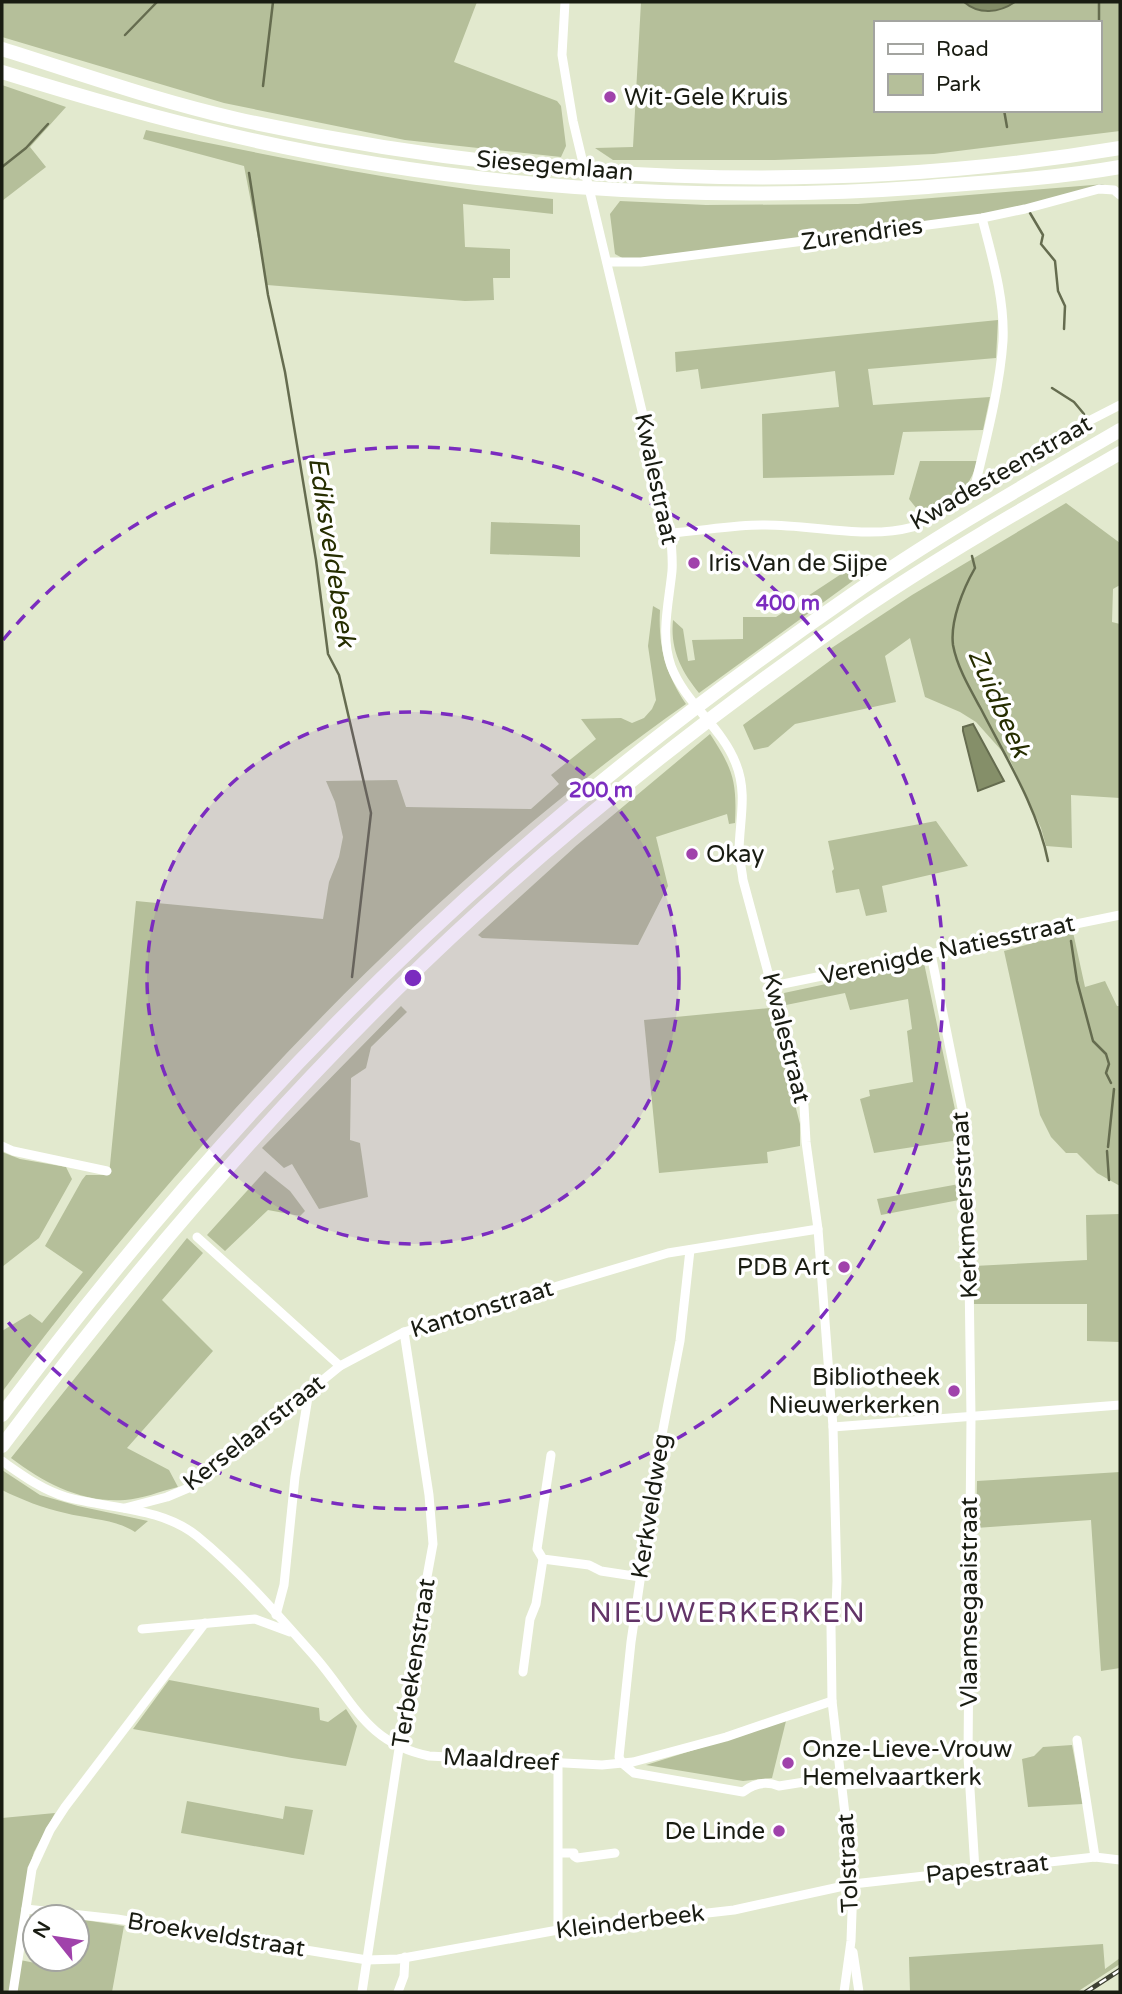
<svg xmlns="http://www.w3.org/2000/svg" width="1122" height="1994" font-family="'Varela Round',sans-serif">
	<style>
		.green { fill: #b5bf9a; fill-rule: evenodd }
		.water { fill: #858f69; stroke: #656c4f; stroke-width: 2 }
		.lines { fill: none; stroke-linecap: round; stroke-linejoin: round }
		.stream { stroke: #656c4f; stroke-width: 2.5 }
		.minor { stroke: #fff; stroke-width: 9 }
		.highway { stroke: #fff; stroke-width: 14 }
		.rail-casing { stroke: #3e4134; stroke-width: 5 }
		.rail { stroke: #fff; stroke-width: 2.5; stroke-dasharray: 8; stroke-linecap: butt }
		.ring { fill: none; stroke: #7b2cbf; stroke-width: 3.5; stroke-dasharray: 12 9 }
		.poi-dot { fill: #a042ab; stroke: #fff; stroke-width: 2.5 }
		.labels { text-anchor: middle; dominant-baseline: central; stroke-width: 7; stroke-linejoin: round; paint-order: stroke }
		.poi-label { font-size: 24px; fill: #191c12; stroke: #fff; text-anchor: start }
		.street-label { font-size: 24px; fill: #191c12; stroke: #fff }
		.water-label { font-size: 26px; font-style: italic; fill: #262e00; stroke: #fff }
		.quarter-label { font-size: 28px; letter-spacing: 2px; fill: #623467; stroke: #fff }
		.centre { fill: #7b2cbf; stroke: #fff; stroke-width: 3.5 }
		.ring-label { font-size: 21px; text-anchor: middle; font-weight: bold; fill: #7b2cbf; stroke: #fff; stroke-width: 7; stroke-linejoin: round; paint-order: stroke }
	</style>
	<rect width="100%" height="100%" fill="#e2e9ce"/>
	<g class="green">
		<polygon points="2,2 477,2 454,62 557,101 561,106 566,146 561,157 405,140 224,103 2,37"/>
		<path d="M641,2H964C980,16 998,13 1015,2H1120V131L934,154L775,160H613L595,148L633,147ZM875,23H1099V110H875Z"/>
		<polygon points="2,85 66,107 30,147 46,167 2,201"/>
		<path d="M146,130C281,158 415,186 553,199V214L463,204L465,247L510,249V278H493L494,300L465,301L267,285L244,166L143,139Z"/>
		<polygon points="1105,184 1033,205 980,216 626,260 615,254 610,214 620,201 706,205 858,204"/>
		<polygon points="998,320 996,358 868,369 873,405 990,397 983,430 903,432 894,475 763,478 762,414 839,407 835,371 701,389 698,369 676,372 675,352"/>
		<path d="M920,461H977C969,495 949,498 921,514L909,499Z"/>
		<polygon points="1066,503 1120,543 1120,585 1113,589 1112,622 1120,624 1120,798 1071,795 1072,848 1046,846 1041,828 1010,760 976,722 960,712 925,697 910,638 885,656 896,702 795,724 768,747 754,750 743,725 835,657 830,649 912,595"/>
		<polygon points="491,522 580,525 580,557 490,554"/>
		<path d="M870,555L876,564L699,693C681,671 670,649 673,620L683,629L688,661L695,660L692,640L743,639V617H776Z"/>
		<path d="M653,606L660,610C658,647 666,674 686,704C424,888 193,1137 2,1392V1331L30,1314L42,1323L83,1272L45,1246L82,1180L86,1175H109L136,901L323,919L329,882L339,857L343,837L335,802L326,781L397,780L406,807L531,809L559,784L551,775L596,739L581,719L621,718L632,723L644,718L652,709L656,700L648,646Z"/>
		<path d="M710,734C733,769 737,781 735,823L729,824L727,814L656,837L668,886L638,945L482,938L478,935L576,846Z"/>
		<polygon points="936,821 968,866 882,886 887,912 866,916 859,889 836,893 832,871 834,869 828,841"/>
		<polygon points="1073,932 1085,987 1105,981 1117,1006 1120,1006 1120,1186 1097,1173 1077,1153 1066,1153 1051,1137 1040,1115 1004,951"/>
		<polygon points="924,963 957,1119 959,1140 874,1153 860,1099 870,1096 869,1090 913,1082 907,1031 912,1029 908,999 850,1010 845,993 786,1005 784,993"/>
		<polygon points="401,1006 407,1012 371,1047 366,1068 351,1078 350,1140 360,1143 368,1197 319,1209 292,1164 284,1168 262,1148"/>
		<polygon points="770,1008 800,1124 800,1146 767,1152 768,1163 659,1173 644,1020"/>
		<polygon points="2,1152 20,1159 66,1167 72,1179 39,1238 2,1267"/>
		<polygon points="265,1171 290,1191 305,1211 300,1216 268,1210 225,1251 207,1235"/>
		<polygon points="959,1184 959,1200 881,1215 877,1199"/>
		<polygon points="1120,1214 1120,1342 1087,1341 1087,1304 974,1304 974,1266 1087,1260 1086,1215"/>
		<path d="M187,1238L203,1253L162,1300L213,1351L127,1448L169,1470L178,1487C161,1491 142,1499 125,1500C82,1503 44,1483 11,1458Z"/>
		<path d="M2,1470L40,1495L78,1506L148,1521L135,1532C115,1519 88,1519 65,1513C43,1508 22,1500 2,1490Z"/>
		<polygon points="1120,1472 1120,1668 1101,1671 1091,1520 976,1528 977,1481"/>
		<polygon points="169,1680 319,1708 320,1720 328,1722 346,1709 357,1726 346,1766 292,1758 133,1729"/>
		<polygon points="786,1721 772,1778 743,1781 646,1765"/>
		<polygon points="1072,1745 1083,1804 1028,1807 1022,1759 1034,1756 1043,1747"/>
		<polygon points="187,1801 283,1819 285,1806 313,1810 304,1855 181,1833"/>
		<polygon points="55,1813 34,1852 29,1869 11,1992 2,1992 2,1818"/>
		<polygon points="77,1919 124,1926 112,1992 17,1992 20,1960 66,1969 68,1959 77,1959"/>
		<polygon points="1103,1944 1105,1969 1120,1958 1120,1964 1077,1992 910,1992 909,1957"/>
	</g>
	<g class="water">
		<path d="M964,2H1015C999,13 979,15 964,2Z"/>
		<polygon points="973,724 1004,781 978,791 963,731 963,727"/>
	</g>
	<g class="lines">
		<g class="stream">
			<polyline points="1099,23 1099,2"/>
			<polyline points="125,35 157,2"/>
			<polyline points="263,86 273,2"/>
			<polyline points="1004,110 1007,127"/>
			<polyline points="2,167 26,148 48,124"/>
			<polyline points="249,173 268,295 285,372 316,560 328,654 339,675 371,813 352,977"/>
			<polyline points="1030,213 1043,235 1041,244 1055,261 1058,291 1065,306 1064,329"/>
			<polyline points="1052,388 1074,402 1084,414"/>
			<path d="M972,556L975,568C963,589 950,621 953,645C957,667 970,689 981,709C1005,756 1038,809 1048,861"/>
			<polyline points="1071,941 1077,981 1093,1041 1106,1054 1109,1064 1106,1073 1111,1083"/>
			<polyline points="1108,1147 1114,1089"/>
			<polyline points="1107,1151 1109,1180"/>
		</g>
		<g class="minor">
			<path d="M565,2L562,55L573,121L671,533C671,546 673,559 672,571C669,602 660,636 671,666C685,703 722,727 736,764C748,794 739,822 739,853C740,862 742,871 743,880L804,1106L806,1142L818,1229L833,1427L837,1581L836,1607L831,1626L832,1701L853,1884L851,1941L844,1992"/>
			<polyline points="607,262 641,262 982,218 1025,209 1099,189 1114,190 1120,195"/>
			<path d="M974,490C985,444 1000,387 1003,341C1005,299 992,257 982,218"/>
			<path d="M671,533C701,531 732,525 762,525C811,524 865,540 913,527L1079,426L1120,405"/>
			<polyline points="931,954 967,1133 971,1417 968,1757 975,1870"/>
			<polyline points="773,986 1120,915"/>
			<polyline points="2,1146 13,1151 107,1171"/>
			<polyline points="197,1237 340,1366"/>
			<path d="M690,1250L680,1341L660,1445L631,1642L619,1757L622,1763L634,1773L743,1792C754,1783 766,1781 779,1786L842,1776"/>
			<polyline points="833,1427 1120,1405"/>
			<polyline points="551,1455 537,1549 543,1559 589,1565 601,1571 640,1577"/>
			<path d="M2,1461C22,1475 42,1490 66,1497C109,1509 161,1507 197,1536C241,1572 279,1616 316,1658C354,1702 366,1743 429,1756L602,1765L633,1762L726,1737L832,1701"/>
			<polyline points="125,1508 167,1497 193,1486 340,1366 404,1332 668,1253 818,1229"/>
			<polyline points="276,1615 284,1585 295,1477 309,1391"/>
			<polyline points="142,1629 255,1619 290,1632"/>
			<polyline points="523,1672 530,1619 536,1604 543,1559"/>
			<polyline points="1077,1740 1095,1857"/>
			<polyline points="843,1785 969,1778"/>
			<polyline points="559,1853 574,1853 574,1856 577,1858 615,1853"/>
			<polyline points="26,1909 117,1919 367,1960 398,1959 558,1930 734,1910 853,1884 1095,1857 1120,1860"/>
			<polyline points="558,1930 558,1764"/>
			<polyline points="853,1952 859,1992"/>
			<polyline points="13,1992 32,1869 50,1830 65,1807 205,1623"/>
			<polyline points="362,1992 416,1637 433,1544 429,1495 404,1332"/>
			<polyline points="398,1992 404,1976 405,1957"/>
		</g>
		<g class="highway">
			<path d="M2,49C79,73 157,101 237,119C524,183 830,197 1120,148"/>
			<path d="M2,72C76,95 151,117 226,134C452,188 697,204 928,187C992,182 1057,178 1120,167"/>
			<path d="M2,1415C152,1214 321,1025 510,859C616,766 734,676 850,596C937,535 1029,483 1120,430"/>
			<path d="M2,1446C123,1284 254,1130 398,988C540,848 697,723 861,610C945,553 1033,503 1120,453"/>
		</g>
		<g class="rail-casing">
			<polyline id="rail" points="1086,1992 1120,1970"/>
		</g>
		<use href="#rail" class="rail"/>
	</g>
	<circle cx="413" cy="978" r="266" fill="#7b2cbf" fill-opacity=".12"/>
	<g class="ring">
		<circle cx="413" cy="978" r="266"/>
		<path d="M3 640A531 531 0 1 1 3 1316"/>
	</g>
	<g class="poi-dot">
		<circle cx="610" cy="97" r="7"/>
		<circle cx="694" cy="563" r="7"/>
		<circle cx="692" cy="854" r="7"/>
		<circle cx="844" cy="1267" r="7"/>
		<circle cx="954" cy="1391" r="7"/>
		<circle cx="788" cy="1763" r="7"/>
		<circle cx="779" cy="1831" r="7"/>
	</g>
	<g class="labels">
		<g class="poi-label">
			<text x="624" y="97">Wit-Gele Kruis</text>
			<text x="708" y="563">Iris Van de Sijpe</text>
			<text x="706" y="854">Okay</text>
			<text x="830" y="1267" text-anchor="end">PDB Art</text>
			<text x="940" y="1377" text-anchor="end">Bibliotheek<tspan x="940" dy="28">Nieuwerkerken</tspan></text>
			<text x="802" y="1749">Onze-Lieve-Vrouw<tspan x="802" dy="28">Hemelvaartkerk</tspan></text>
			<text x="765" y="1831" text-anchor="end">De Linde</text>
		</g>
		<g class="street-label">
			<text transform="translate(555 166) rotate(5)">Siesegemlaan</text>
			<text transform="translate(862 234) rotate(-8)">Zurendries</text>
			<text transform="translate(1001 473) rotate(-30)">Kwadesteenstraat</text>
			<text transform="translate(656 479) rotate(78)">Kwalestraat</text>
			<text transform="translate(947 950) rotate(-12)">Verenigde Natiesstraat</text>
			<text transform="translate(786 1038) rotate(76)">Kwalestraat</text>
			<text transform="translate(965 1205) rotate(-93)">Kerkmeersstraat</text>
			<text transform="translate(482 1309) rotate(-17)">Kantonstraat</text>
			<text transform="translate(254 1433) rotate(-38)">Kerselaarstraat</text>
			<text transform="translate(651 1506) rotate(-81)">Kerkveldweg</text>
			<text transform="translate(969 1602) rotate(-90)">Vlaamsegaaistraat</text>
			<text transform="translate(414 1663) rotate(-81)">Terbekenstraat</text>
			<text transform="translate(501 1760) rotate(3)">Maaldreef</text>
			<text transform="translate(848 1863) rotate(-93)">Tolstraat</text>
			<text transform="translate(987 1869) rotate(-6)">Papestraat</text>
			<text transform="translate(630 1922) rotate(-7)">Kleinderbeek</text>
			<text transform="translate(216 1935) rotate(9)">Broekveldstraat</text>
		</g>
		<g class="water-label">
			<text transform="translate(332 552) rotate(81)">Ediksveldebeek</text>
			<text transform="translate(999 703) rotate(66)">Zuidbeek</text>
		</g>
		<g class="quarter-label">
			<text x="728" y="1613">NIEUWERKERKEN</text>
		</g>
	</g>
	<circle cx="413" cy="978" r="10" class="centre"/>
	<g class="ring-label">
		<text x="788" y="610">400 m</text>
		<text x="601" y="797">200 m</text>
	</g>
	<rect width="1122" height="1994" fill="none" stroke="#191c12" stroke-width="7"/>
	<rect x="874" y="21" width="228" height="91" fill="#ffffff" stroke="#a3a4a0" stroke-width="2"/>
	<rect x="888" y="44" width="35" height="10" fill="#ffffff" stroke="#a3a4a0" stroke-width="2"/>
	<text x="936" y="56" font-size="21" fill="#191c12">Road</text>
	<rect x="888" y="74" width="35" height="21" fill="#b5bf9a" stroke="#a3a4a0" stroke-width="2"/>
	<text x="936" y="91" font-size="21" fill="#191c12">Park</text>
	<g transform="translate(56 1938) rotate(300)"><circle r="33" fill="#ffffff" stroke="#a3a4a0" stroke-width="2"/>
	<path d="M0-5L12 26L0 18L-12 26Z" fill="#a042ab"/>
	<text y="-10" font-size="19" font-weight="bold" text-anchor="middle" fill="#191c12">N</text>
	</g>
</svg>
